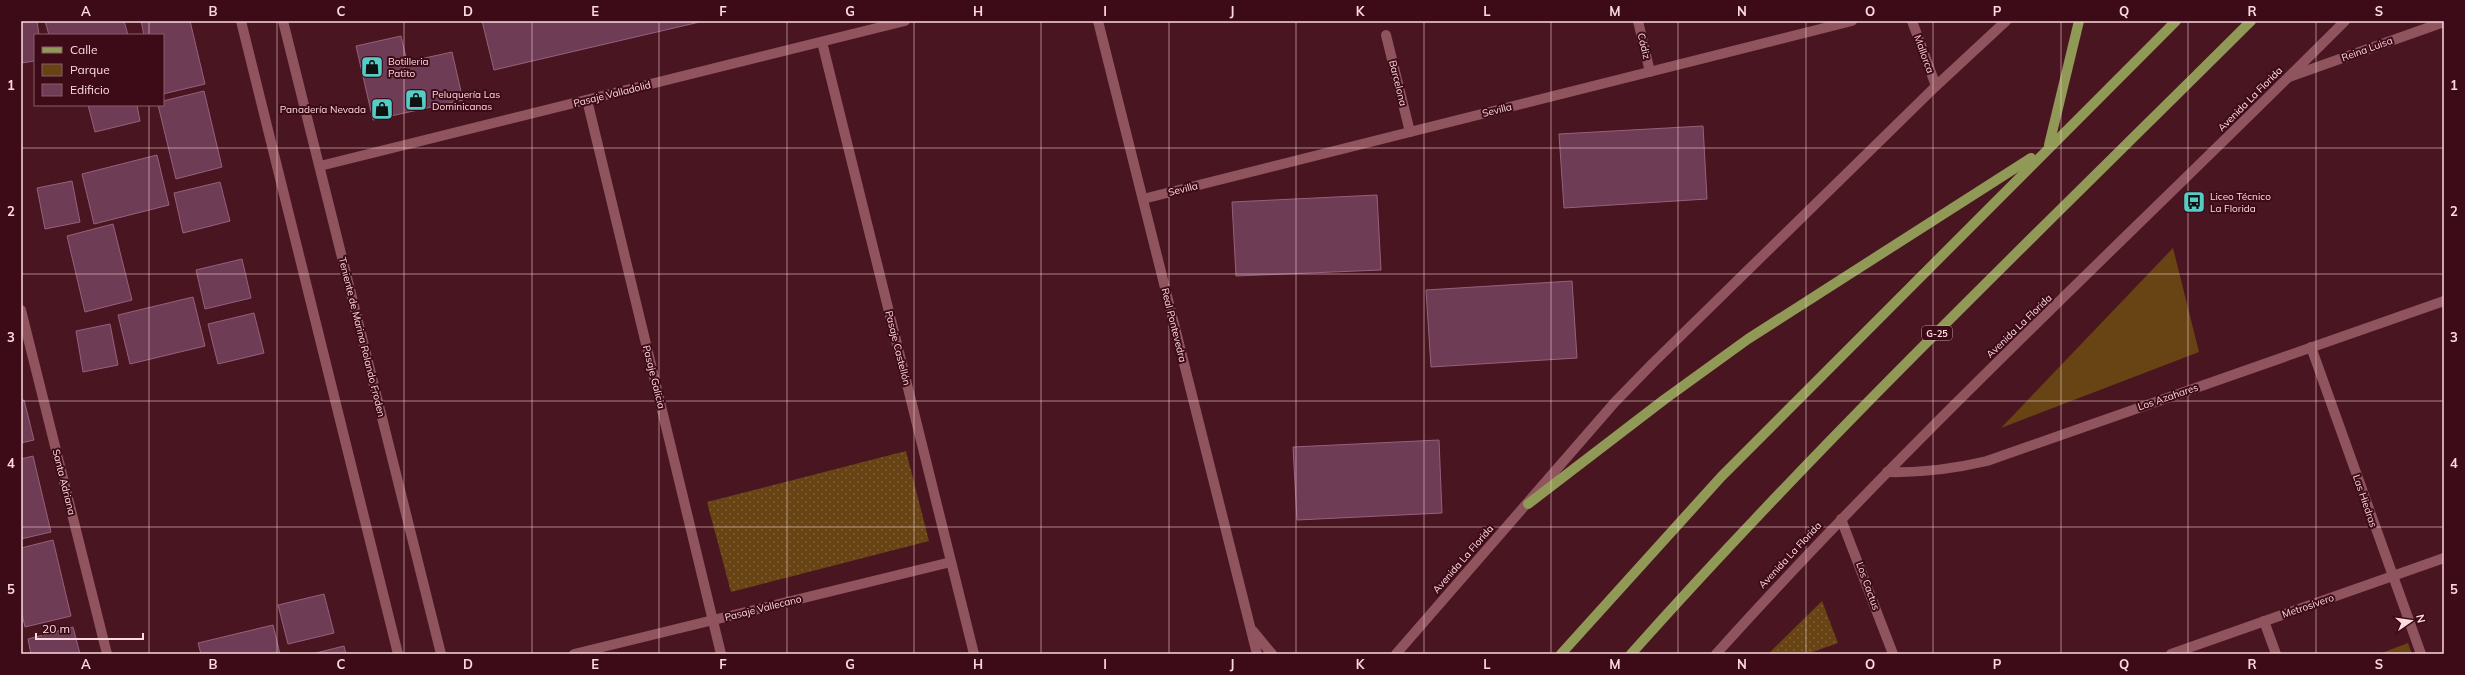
<svg xmlns="http://www.w3.org/2000/svg" width="2465" height="675" font-family="Mulish,sans-serif">
	<style>
		.grass { fill: url(#grass-dots) }
		.park { fill: #684415 }
		.building { fill: #6f3c55; stroke: #97607a }
		.lines { fill: none; stroke-linecap: round; stroke-linejoin: round }
		.street { stroke: #8f545e; stroke-width: 10 }
		.secondary { stroke: #8f545e; stroke-width: 10 }
		.primary { stroke: #909955; stroke-width: 10 }
		.grid { fill: none; stroke: #fddade; stroke-width: 1; stroke-opacity: 0.55 }
		.labels { text-anchor: middle; dominant-baseline: central; stroke-width: 4; stroke-linejoin: round; paint-order: stroke }
		.shield { fill: #3d0a17; stroke: #c39ca2; stroke-width: 1 }
		.shield-label { font-size: 9px; font-weight: bold; fill: #fddade }
		.street-label { font-size: 10px; fill: #fddade; stroke: #3d0a17 }
		.poi-label { font-size: 10px; fill: #fddade; stroke: #3d0a17; text-anchor: start }
		.neatline { fill: none; stroke: #fddade; stroke-width: 1.5 }
		.grid-label { font-size: 13px; text-anchor: middle; font-weight: bold; fill: #fddade }
	</style>
	<defs>
		<pattern id="grass-dots" width="8" height="8" patternUnits="userSpaceOnUse"><rect width="8" height="8" fill="#684415"/><path d="M2 2h.1M6 6h.1" fill="none" stroke="#7e5e37" stroke-width="1.8" stroke-linecap="round"/></pattern>
	</defs>
	<rect width="100%" height="100%" fill="#491521"/>
	<g class="grass">
		<polygon points="906,451 929,541 731,592 707,502"/>
		<polygon points="1822,601 1838,643 1807,654 1768,654"/>
	</g>
	<g class="park">
		<polygon points="2173,248 2199,352 2001,428"/>
		<polygon points="2408,643 2412,654 2379,654"/>
	</g>
	<g class="building">
		<polygon points="21,21 37,21 39,35 35,35 35,61 21,63"/>
		<polygon points="45,21 124,21 128,35 49,35"/>
		<polygon points="141,21 190,21 205,84 163,94 163,35 144,35"/>
		<polygon points="482,21 704,21 494,70"/>
		<polygon points="401,36 407,62 452,52 463,100 373,120 356,46"/>
		<polygon points="204,91 222,167 176,179 158,105 163,105 163,101"/>
		<polygon points="88,105 137,105 140,121 95,132"/>
		<polygon points="1703,126 1707,199 1564,208 1559,134"/>
		<polygon points="157,155 169,205 94,224 82,174"/>
		<polygon points="72,181 80,222 45,229 37,188"/>
		<polygon points="220,182 230,221 183,233 174,193"/>
		<polygon points="1377,195 1381,270 1236,276 1232,202"/>
		<polygon points="113,224 132,300 85,312 67,236"/>
		<polygon points="242,259 251,298 205,309 196,270"/>
		<polygon points="1572,281 1577,358 1431,367 1426,290"/>
		<polygon points="193,297 205,346 130,364 118,315"/>
		<polygon points="254,313 264,353 218,364 208,324"/>
		<polygon points="110,324 118,365 83,372 76,331"/>
		<polygon points="24,400 34,440 21,443 21,401"/>
		<polygon points="1439,440 1442,513 1297,520 1293,447"/>
		<polygon points="33,456 51,532 21,539 21,459"/>
		<polygon points="53,540 71,616 25,627 21,610 21,548"/>
		<polygon points="324,594 334,633 288,644 278,605"/>
		<polygon points="273,625 280,654 201,654 198,643"/>
		<polygon points="73,627 80,654 31,654 28,639"/>
		<polygon points="344,646 346,654 312,654"/>
	</g>
	<g class="lines">
		<g class="street">
			<polyline points="1098,21 1257,654"/>
			<polyline points="1638,21 1650,72"/>
			<polyline points="1912,21 1936,86"/>
			<polyline points="1386,35 1410,132"/>
			<polyline points="822,42 974,654"/>
			<polyline points="2289,77 2444,22"/>
			<polyline points="587,100 721,654"/>
			<polyline points="320,166 905,21"/>
			<polyline points="1143,199 1852,21"/>
			<polyline points="21,310 107,654"/>
			<polyline points="2311,347 2421,654"/>
			<path d="M1887,472C1922,473 1953,469 1987,461L2444,301"/>
			<polyline points="1841,519 1893,654"/>
			<polyline points="2264,621 2276,654"/>
			<polyline points="1253,631 1272,654"/>
			<polyline points="574,654 951,562"/>
			<polyline points="2171,654 2444,558"/>
		</g>
		<g class="secondary">
			<polyline points="241,21 398,654"/>
			<polyline points="283,21 441,654"/>
			<polyline points="1396,654 1615,402 1653,363 1936,86 2006,21"/>
			<path d="M1716,654C1915,433 2135,231 2345,21"/>
		</g>
		<g class="primary">
			<polyline points="2049,145 2079,21"/>
			<polyline points="1528,504 1665,399 1748,339 2031,158"/>
			<polyline points="1561,654 1721,477 2176,21"/>
			<path d="M1631,654C1828,433 2042,229 2251,21"/>
		</g>
	</g>
	<path class="grid" d="M149,21V35M277,21V654M404,21V654M532,21V654M659,21V654M787,21V654M914,21V654M1041,21V654M1169,21V654M1296,21V654M1424,21V654M1551,21V654M1678,21V654M1806,21V654M1933,21V654M2061,21V654M2188,21V654M2316,21V654M149,105V654M21,148H2444M21,274H2444M21,401H2444M21,527H2444"/>
	<defs>
		<g id="shop-square" transform="scale(1.15)"><rect x="-9" y="-9" width="18" height="18" rx="4" fill="#54cdc7" stroke="#3d0a17"/><path d="M-5-2.5h2.3a2.7 3.5 0 0 1 5.4 0H5L5.5 6h-11ZM-1.5-2.5h3a1.5 2.3 0 0 0-3 0Z" fill="#111"/></g>
		<g id="bus-square" transform="scale(1.15)"><rect x="-9" y="-9" width="18" height="18" rx="4" fill="#54cdc7" stroke="#3d0a17"/><path d="M-5-6H5V4H4V6H2V4H-2V6H-4V4H-5ZM-3.5-4V0h7V-4ZM-3.5 1.2v1.5H-2V1.2ZM2 1.2v1.5H3.5V1.2Z" fill="#111"/></g>
	</defs>
	<g fill-rule="evenodd">
		<use href="#shop-square" x="372" y="67"/>
		<use href="#shop-square" x="416" y="100"/>
		<use href="#shop-square" x="382" y="109"/>
		<use href="#bus-square" x="2194" y="202"/>
	</g>
	<g class="labels">
		<rect class="shield" x="1922" y="326" width="30" height="14" rx="3"/>
		<g class="shield-label">
			<text x="1937" y="333">G-25</text>
		</g>
		<g class="street-label">
			<text transform="translate(1644 46) rotate(76)">Cádiz</text>
			<text transform="translate(2367 49) rotate(-20)">Reina Luisa</text>
			<text transform="translate(1924 54) rotate(70)">Mallorca</text>
			<text transform="translate(1398 83) rotate(76)">Barcelona</text>
			<text transform="translate(612 94) rotate(-14)">Pasaje Valladolid</text>
			<text transform="translate(2250 99) rotate(-45)">Avenida La Florida</text>
			<text transform="translate(1497 110) rotate(-14)">Sevilla</text>
			<text transform="translate(1183 189) rotate(-14)">Sevilla</text>
			<text transform="translate(1174 325) rotate(76)">Real Pontevedra</text>
			<text transform="translate(2019 326) rotate(-44)">Avenida La Florida</text>
			<text transform="translate(362 337) rotate(76)">Teniente de Marina Rolando Froden</text>
			<text transform="translate(898 348) rotate(76)">Pasaje Castellón</text>
			<text transform="translate(654 377) rotate(76)">Pasaje Galicia</text>
			<text transform="translate(2168 397) rotate(-19)">Los Azahares</text>
			<text transform="translate(64 482) rotate(76)">Santa Adriana</text>
			<text transform="translate(2365 501) rotate(71)">Las Hiedras</text>
			<text transform="translate(1790 555) rotate(-47)">Avenida La Florida</text>
			<text transform="translate(1463 559) rotate(-49)">Avenida La Florida</text>
			<text transform="translate(1868 586) rotate(70)">Los Cactus</text>
			<text transform="translate(2308 606) rotate(-19)">Metrosivero</text>
			<text transform="translate(763 608) rotate(-14)">Pasaje Vallecano</text>
		</g>
		<g class="poi-label">
			<text x="388" y="61">Botilleria<tspan x="388" dy="12">Patito</tspan></text>
			<text x="432" y="94">Peluquería Las<tspan x="432" dy="12">Dominicanas</tspan></text>
			<text x="366" y="109" text-anchor="end">Panadería Nevada</text>
			<text x="2210" y="196">Liceo Técnico<tspan x="2210" dy="12">La Florida</tspan></text>
		</g>
	</g>
	<rect width="2465" height="675" fill="none" stroke="#3d0a17" stroke-width="44"/>
	<rect x="34" y="34" width="130" height="72" fill="#3d0a17" stroke="#8a5d67"/>
	<rect x="42" y="47" width="20" height="6" fill="#909955" stroke="#8a5d67"/>
	<text x="70" y="54" font-size="12" fill="#fddade">Calle</text>
	<rect x="42" y="64" width="20" height="12" fill="#684415" stroke="#8a5d67"/>
	<text x="70" y="74" font-size="12" fill="#fddade">Parque</text>
	<rect x="42" y="84" width="20" height="12" fill="#6f3c55" stroke="#8a5d67"/>
	<text x="70" y="94" font-size="12" fill="#fddade">Edificio</text>
	<g transform="translate(2411 621) rotate(77)" stroke="#3d0a17" stroke-width="3" paint-order="stroke">
	<path d="M0-3L7 15L0 10L-7 15Z" fill="#fddade"/>
	<text y="-6" font-size="11" font-weight="bold" text-anchor="middle" fill="#fddade">N</text>
	</g>
	<path d="M36 633v6h107v-6" fill="none" stroke="#fddade" stroke-width="2"/>
	<text x="42" y="633" font-size="12" fill="#fddade" stroke="#3d0a17" stroke-width="3" paint-order="stroke">20 m</text>
	<rect x="22" y="22" width="2421" height="631" class="neatline"/>
	<g class="grid-label">
		<text x="86" y="16">A</text>
		<text x="213" y="16">B</text>
		<text x="341" y="16">C</text>
		<text x="468" y="16">D</text>
		<text x="595" y="16">E</text>
		<text x="723" y="16">F</text>
		<text x="850" y="16">G</text>
		<text x="978" y="16">H</text>
		<text x="1105" y="16">I</text>
		<text x="1232" y="16">J</text>
		<text x="1360" y="16">K</text>
		<text x="1487" y="16">L</text>
		<text x="1615" y="16">M</text>
		<text x="1742" y="16">N</text>
		<text x="1870" y="16">O</text>
		<text x="1997" y="16">P</text>
		<text x="2124" y="16">Q</text>
		<text x="2252" y="16">R</text>
		<text x="2379" y="16">S</text>
		<text x="11" y="90">1</text>
		<text x="2454" y="90">1</text>
		<text x="11" y="216">2</text>
		<text x="2454" y="216">2</text>
		<text x="11" y="342">3</text>
		<text x="2454" y="342">3</text>
		<text x="11" y="468">4</text>
		<text x="2454" y="468">4</text>
		<text x="11" y="594">5</text>
		<text x="2454" y="594">5</text>
		<text x="86" y="669">A</text>
		<text x="213" y="669">B</text>
		<text x="341" y="669">C</text>
		<text x="468" y="669">D</text>
		<text x="595" y="669">E</text>
		<text x="723" y="669">F</text>
		<text x="850" y="669">G</text>
		<text x="978" y="669">H</text>
		<text x="1105" y="669">I</text>
		<text x="1232" y="669">J</text>
		<text x="1360" y="669">K</text>
		<text x="1487" y="669">L</text>
		<text x="1615" y="669">M</text>
		<text x="1742" y="669">N</text>
		<text x="1870" y="669">O</text>
		<text x="1997" y="669">P</text>
		<text x="2124" y="669">Q</text>
		<text x="2252" y="669">R</text>
		<text x="2379" y="669">S</text>
	</g>
</svg>
